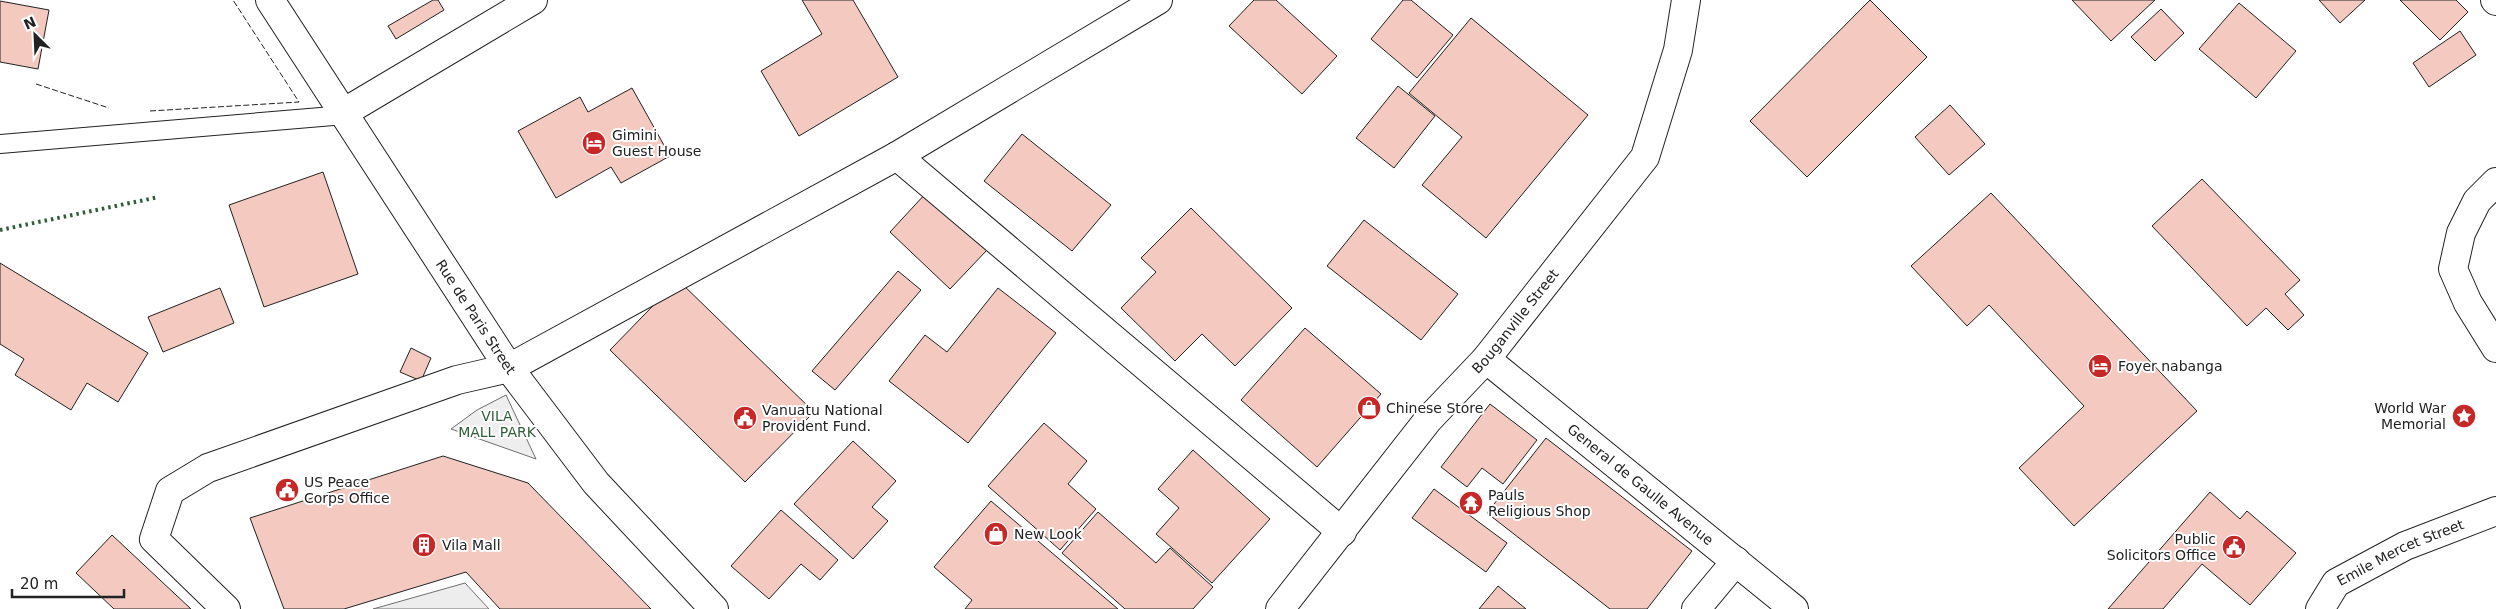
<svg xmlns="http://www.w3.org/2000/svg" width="2496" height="609" font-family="'DejaVu Sans',sans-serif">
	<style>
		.green { fill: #eee; stroke: #6f6f6f }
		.parking { fill: #ededed; stroke: #6f6f6f }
		.building { fill: #f3c9c0; stroke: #222 }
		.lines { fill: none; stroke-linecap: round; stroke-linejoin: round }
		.lane-casing { stroke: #222; stroke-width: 20 }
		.street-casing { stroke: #222; stroke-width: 30 }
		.lane { stroke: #fff; stroke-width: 18 }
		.street { stroke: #fff; stroke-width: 28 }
		.hedge { stroke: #2f5e38; stroke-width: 4; stroke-dasharray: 2.5 4; stroke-linecap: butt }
		.fence { stroke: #222; stroke-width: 1; stroke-dasharray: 6 2.5; stroke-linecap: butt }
		.labels { text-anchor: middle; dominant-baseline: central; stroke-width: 4; stroke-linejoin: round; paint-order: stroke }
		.poi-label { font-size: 14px; fill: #222; stroke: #fff; text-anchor: start }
		.street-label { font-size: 14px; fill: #222; stroke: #fff }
		.park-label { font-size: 14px; fill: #2f5e38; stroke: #fff }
	</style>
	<rect width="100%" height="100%" fill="#fff"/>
	<polygon class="green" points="506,395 536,459 451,429 477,410"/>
	<polygon class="parking" points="465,583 489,609 373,609"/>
	<g class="building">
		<polygon points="433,0 438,0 444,10 396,39 388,26"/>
		<polygon points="802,0 853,0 898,77 799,136 761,71 822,34"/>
		<polygon points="1254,0 1276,0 1337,56 1302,94 1229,26"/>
		<polygon points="1403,0 1411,0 1453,35 1417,78 1371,39"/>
		<polygon points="1870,0 1927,57 1807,177 1750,121"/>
		<polygon points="2072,0 2155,0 2111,41"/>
		<polygon points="2319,0 2365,0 2340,23"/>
		<polygon points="2400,0 2456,0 2468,12 2440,40"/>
		<polygon points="0,1 49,10 38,69 0,62"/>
		<polygon points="2239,3 2296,51 2256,98 2199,49"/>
		<polygon points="2161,9 2184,33 2155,61 2131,37"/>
		<polygon points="1471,18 1588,115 1486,238 1422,185 1462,137 1409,93"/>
		<polygon points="2460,31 2476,55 2429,87 2413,63"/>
		<polygon points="1398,86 1435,116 1394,168 1356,138"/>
		<polygon points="632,88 670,156 621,183 611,167 556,198 518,131 580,97 588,112"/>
		<polygon points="1950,105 1985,144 1949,175 1915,137"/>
		<polygon points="1022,134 1111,205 1072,251 984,181"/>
		<polygon points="323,172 358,274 264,307 229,205"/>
		<polygon points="2202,179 2300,280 2285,294 2304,315 2288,330 2266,308 2247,326 2152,226"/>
		<polygon points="927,192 988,249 950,289 890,232"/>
		<polygon points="1991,193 2197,411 2074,526 2019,468 2084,406 1989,305 1967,326 1911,266"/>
		<polygon points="1191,208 1292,308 1235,366 1202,334 1175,361 1121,308 1156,272 1141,258"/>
		<polygon points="1364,220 1458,294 1421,340 1327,266"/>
		<polygon points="0,263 148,353 118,402 87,383 71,410 15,375 24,359 0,344"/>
		<polygon points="898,271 921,290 835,390 812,371"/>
		<polygon points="678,280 814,412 745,482 610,350"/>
		<polygon points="220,288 234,323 163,352 148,317"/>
		<polygon points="998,288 1056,333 968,443 889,381 925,335 947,352"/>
		<polygon points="1305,328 1381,394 1317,467 1241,400"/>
		<polygon points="411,348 431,358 421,381 400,372"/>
		<polygon points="1490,404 1537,440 1503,484 1482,468 1467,487 1441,467"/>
		<polygon points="1044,423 1087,461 1068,484 1096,509 1060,550 988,486"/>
		<polygon points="1546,438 1692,551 1647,609 1610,609 1487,513"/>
		<polygon points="853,441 896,481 872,507 888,521 853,559 794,504"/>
		<polygon points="1193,450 1270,519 1212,583 1156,534 1179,508 1158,489"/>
		<polygon points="443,456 528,483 651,609 500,609 466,572 344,609 284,609 250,518"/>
		<polygon points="1434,489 1507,543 1486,572 1412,518"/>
		<polygon points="2210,492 2240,519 2247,511 2296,553 2250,605 2202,564 2163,609 2108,609"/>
		<polygon points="991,501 1118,609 965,609 972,600 934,567"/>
		<polygon points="781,510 838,560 820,580 801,564 769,599 731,566"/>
		<polygon points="1098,512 1156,563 1170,548 1213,587 1193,609 1125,609 1062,553"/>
		<polygon points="112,535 191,609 114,609 76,573"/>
		<polygon points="1498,586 1526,609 1479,609"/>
	</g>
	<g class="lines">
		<g class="lane-casing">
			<polyline id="lane" points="0,144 345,115"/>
		</g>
		<g class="street-casing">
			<g id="street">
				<path id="s1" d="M270,0L509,368L596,483L714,609"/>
				<polyline points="2495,0 2496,1"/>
				<polyline points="343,113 533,0"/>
				<polyline points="897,156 1342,532"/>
				<polyline points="2496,182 2477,201 2461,233 2453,269 2468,303 2496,348"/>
				<path id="s2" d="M1486,359L1794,609"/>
				<polyline points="226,609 154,539 170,491 208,468 457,380 509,368 897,156 1158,0"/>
				<path id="s3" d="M1280,609L1428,420L1486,359L1645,157L1678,50L1686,0"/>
				<polyline points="1696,609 1736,561"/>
				<path id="s4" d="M2320,609L2336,583L2405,546L2496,511"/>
			</g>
		</g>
		<use href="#lane" class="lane"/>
		<use href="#street" class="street"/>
		<polyline class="hedge" points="0,230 159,197"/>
		<g class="fence">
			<polyline points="36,84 109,108"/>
			<polyline points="150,111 299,102 233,0"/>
		</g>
	</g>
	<defs>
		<g id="hotel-disc" transform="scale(1.25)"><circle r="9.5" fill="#c62828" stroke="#fff"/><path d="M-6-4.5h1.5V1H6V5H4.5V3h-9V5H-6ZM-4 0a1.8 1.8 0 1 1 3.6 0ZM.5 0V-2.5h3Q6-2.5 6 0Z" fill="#fff"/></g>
		<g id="shop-disc" transform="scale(1.25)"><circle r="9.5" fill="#c62828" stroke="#fff"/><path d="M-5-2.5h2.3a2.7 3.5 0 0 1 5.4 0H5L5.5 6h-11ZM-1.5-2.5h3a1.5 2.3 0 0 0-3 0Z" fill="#fff"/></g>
		<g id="sight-disc" transform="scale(1.25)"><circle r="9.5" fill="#c62828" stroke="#fff"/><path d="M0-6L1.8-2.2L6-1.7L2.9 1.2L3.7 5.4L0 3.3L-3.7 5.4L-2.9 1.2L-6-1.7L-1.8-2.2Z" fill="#fff"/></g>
		<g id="civic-disc" transform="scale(1.25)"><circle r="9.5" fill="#c62828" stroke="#fff"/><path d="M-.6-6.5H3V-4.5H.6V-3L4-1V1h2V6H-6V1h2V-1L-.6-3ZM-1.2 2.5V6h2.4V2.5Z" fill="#fff"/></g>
		<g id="temple-disc" transform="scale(1.25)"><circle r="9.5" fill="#c62828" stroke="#fff"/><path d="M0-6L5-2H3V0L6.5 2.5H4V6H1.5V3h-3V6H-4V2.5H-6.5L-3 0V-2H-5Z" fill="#fff"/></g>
		<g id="building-disc" transform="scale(1.25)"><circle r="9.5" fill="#c62828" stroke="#fff"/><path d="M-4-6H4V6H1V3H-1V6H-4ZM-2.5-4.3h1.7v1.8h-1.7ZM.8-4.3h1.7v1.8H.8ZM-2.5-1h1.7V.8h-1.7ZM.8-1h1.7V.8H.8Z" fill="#fff"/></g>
	</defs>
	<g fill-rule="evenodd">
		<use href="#hotel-disc" x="594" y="143"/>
		<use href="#hotel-disc" x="2100" y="366"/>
		<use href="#shop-disc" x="1369" y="408"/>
		<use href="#sight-disc" x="2464" y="416"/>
		<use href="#civic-disc" x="745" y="418"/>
		<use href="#civic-disc" x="287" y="490"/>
		<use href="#temple-disc" x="1471" y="503"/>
		<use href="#shop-disc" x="996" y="534"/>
		<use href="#building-disc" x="424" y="545"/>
		<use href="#civic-disc" x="2234" y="547"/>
	</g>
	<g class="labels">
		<g class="poi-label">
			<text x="612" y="135">Gimini<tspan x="612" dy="16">Guest House</tspan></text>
			<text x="2118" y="366">Foyer nabanga</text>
			<text x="1386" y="408">Chinese Store</text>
			<text x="2446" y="408" text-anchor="end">World War<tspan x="2446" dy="16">Memorial</tspan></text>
			<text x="762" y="410">Vanuatu National<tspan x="762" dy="16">Provident Fund.</tspan></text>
			<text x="304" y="482">US Peace<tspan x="304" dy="16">Corps Office</tspan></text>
			<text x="1488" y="495">Pauls<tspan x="1488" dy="16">Religious Shop</tspan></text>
			<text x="1014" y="534">New Look</text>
			<text x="2216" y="539" text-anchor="end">Public<tspan x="2216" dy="16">Solicitors Office</tspan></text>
			<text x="442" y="545">Vila Mall</text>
		</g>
		<g class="street-label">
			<text stroke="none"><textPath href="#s1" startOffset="378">Rue de Paris Street</textPath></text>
			<text stroke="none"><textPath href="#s3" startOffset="372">Bouganville Street</textPath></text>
			<text stroke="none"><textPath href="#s2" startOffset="199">General de Gaulle Avenue</textPath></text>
			<text stroke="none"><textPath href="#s4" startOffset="102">Emile Mercet Street</textPath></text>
		</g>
		<g class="park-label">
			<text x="497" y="416">VILA<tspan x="497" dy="16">MALL PARK</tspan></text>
		</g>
	</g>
	<g transform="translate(35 35) rotate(336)" stroke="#ffffff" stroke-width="4" paint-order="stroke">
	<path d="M0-4L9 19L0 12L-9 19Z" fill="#222222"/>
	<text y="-8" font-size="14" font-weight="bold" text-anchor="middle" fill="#222222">N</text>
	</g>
	<path d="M12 589v8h112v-8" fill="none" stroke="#222222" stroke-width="2.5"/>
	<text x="20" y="589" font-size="15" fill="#222222" stroke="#ffffff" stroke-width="4" paint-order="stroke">20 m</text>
</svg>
